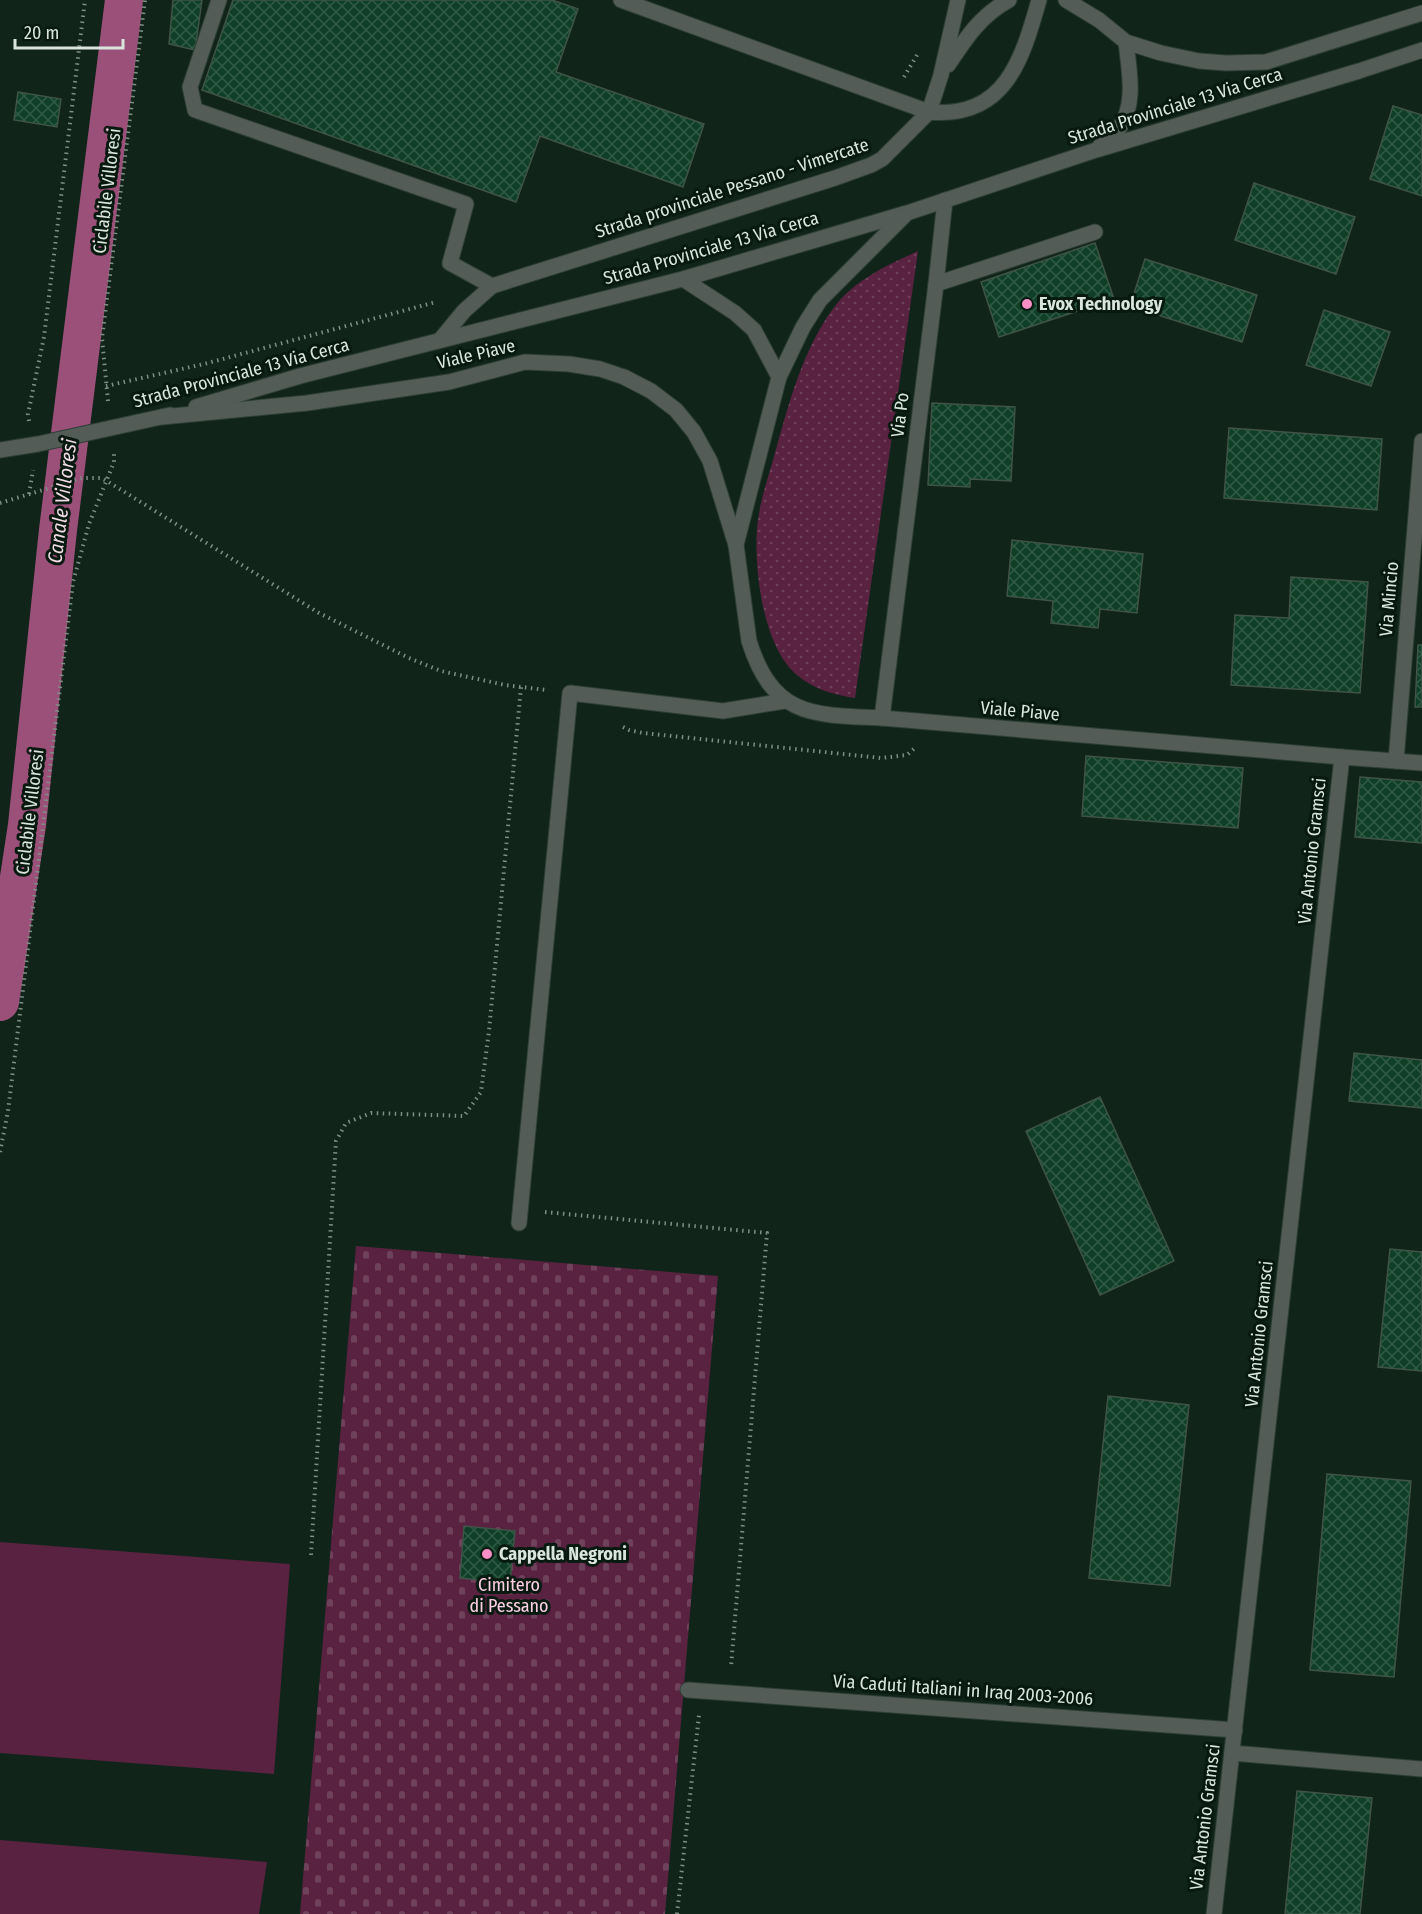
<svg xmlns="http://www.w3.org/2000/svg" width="1422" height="1914" font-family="'Fira Sans Condensed',sans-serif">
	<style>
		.grass { fill: url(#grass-dots) }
		.cemetery { fill: url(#cemetery-stones) }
		.garden { fill: #582240 }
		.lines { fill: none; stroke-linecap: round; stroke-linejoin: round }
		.canal { stroke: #9b5079; stroke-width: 38 }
		.building { fill: url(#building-cross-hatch); stroke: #3f5346; stroke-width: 1.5 }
		.minor-casing { stroke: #2d3f34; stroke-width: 17 }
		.path { stroke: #7f8e85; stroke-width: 4; stroke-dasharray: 1.5 4.5; stroke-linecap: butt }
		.minor { stroke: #535c57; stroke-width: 15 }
		.poi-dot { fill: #fa8fc7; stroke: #081a10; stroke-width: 2 }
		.labels { text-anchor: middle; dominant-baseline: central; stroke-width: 6; stroke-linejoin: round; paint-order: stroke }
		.street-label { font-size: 18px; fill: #d9e5dd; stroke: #081a10 }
		.poi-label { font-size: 18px; font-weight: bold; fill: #d9e5dd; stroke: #081a10; text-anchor: start }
		.park-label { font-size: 18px; fill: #fccfe4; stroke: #081a10 }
		.water-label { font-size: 20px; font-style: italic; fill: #f3dce7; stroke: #081a10 }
	</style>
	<defs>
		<pattern id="grass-dots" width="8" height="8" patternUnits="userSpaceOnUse" patternTransform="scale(1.5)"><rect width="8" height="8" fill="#582240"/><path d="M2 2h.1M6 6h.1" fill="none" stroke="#6f425b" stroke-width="1.8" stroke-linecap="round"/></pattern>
		<pattern id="cemetery-stones" width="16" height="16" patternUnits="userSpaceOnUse" patternTransform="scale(1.5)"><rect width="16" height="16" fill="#582240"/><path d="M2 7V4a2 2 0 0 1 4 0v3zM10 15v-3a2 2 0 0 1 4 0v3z" fill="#6f425b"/></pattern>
		<pattern id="building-cross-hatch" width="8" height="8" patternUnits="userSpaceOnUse" patternTransform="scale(1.5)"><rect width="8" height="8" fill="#0f3f27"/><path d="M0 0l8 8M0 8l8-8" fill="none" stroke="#315b46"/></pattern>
	</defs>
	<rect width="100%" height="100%" fill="#112419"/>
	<path class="grass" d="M918,251L855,698C834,695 813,689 797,675C763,647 754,570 757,529C759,503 768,478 775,453C789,403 803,348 835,306C856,279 888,265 918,251Z"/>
	<polygon class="cemetery" points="356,1246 718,1276 665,1914 300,1914"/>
	<g class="garden">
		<polygon points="0,1542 290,1564 274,1774 0,1753"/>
		<polygon points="0,1840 267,1862 259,1914 0,1914"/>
	</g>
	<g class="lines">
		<polyline class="canal" points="0,1002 27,825 58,530 124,0"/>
	</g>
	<g class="building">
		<polygon points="173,0 202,0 195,50 169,44"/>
		<polygon points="233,0 552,0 578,9 556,72 704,124 683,187 540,136 516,202 202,90"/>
		<polygon points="18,92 61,99 57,127 14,120"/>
		<polygon points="1393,106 1422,115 1422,196 1370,179"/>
		<polygon points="1254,183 1355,217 1336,274 1235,240"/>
		<polygon points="1095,243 1114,299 999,337 981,282"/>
		<polygon points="1145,259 1257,295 1242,342 1130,306"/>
		<polygon points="1324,310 1390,332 1371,386 1306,365"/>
		<polygon points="932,403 1015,407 1011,481 970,479 970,487 928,485"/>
		<polygon points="1229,428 1382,439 1377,510 1224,498"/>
		<polygon points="1012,540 1143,554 1137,613 1100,609 1098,628 1051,623 1053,601 1007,596"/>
		<polygon points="1291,577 1368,582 1360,693 1231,685 1235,615 1289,618"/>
		<polygon points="1418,645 1422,645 1422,707 1415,707"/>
		<polygon points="1086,756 1243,768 1238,828 1082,816"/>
		<polygon points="1360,777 1422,782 1422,843 1355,837"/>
		<polygon points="1354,1053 1422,1060 1422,1108 1349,1101"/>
		<polygon points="1100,1097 1174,1261 1100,1295 1026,1131"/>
		<polygon points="1390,1249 1422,1252 1422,1371 1378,1367"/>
		<polygon points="1108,1396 1189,1405 1170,1586 1089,1578"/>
		<polygon points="1327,1474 1411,1481 1394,1677 1310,1670"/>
		<polygon points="464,1526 515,1531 510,1583 460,1578"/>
		<polygon points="1297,1791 1372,1798 1360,1914 1285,1914"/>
	</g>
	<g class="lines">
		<g class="minor-casing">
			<g id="minor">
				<polyline points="219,0 190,87 195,110 466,204 450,263 492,286"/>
				<path d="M621,0L929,112C1005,119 1022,60 1039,0"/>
				<polyline points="1066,0 1099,20 1126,42 1161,53 1199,61 1226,63 1266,62 1422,13"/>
				<path d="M948,65C966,38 980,16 1009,0"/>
				<path d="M1100,146C1106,141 1113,136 1118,130C1137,105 1129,71 1126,42"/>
				<polyline points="683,279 735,313 754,330 779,377"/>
				<polyline points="936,284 945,200"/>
				<polyline points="441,339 464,311 492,286 835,178 871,165 882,159 929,112 941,75 958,0"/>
				<polyline points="196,407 300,376 683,279 907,213 1096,150 1359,71 1422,50"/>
				<path d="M162,417L307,403L449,382L525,362L569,364L600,369L624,377L651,391L676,410L694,432L710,461L736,545L749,641C773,717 812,715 882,718L1342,757L1422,763"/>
				<polyline points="0,450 38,444 170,415"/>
				<polyline points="736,545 779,377 803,327 820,300 905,215"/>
				<polyline points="882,718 936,284 1095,232"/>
				<polyline points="1396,761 1422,441"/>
				<polyline points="519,1223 570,693 723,711 785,701"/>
				<polyline points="688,1690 1235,1730"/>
				<polyline points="1232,1753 1422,1769"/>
				<polyline points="1214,1914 1342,757"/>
			</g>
		</g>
		<g class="path">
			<polyline points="904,77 917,55"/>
			<polyline points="106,386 204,364 436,302"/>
			<polyline points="108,401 102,338 145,0"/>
			<polyline points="29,421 28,414 44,337 85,0"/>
			<polyline points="29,494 33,470"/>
			<polyline points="0,503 82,478 102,478 319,613 409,658 441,671 505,685 546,690"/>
			<polyline points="623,727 629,730 643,733 881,758 907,755 916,747"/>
			<polyline points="0,1152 8,1111 73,582 89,524 114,462 114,454"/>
			<polyline points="545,1212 767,1233 731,1667"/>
			<polyline points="311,1555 336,1141 346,1123 371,1113 464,1116 481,1092 489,1031 521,687"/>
			<polyline points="677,1914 699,1715"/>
		</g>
		<use href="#minor" class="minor"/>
	</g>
	<g class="poi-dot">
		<circle cx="1027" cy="304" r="6"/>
		<circle cx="487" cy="1554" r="6"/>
	</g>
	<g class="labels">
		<g class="street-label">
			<text transform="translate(1175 106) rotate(-17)">Strada Provinciale 13 Via Cerca</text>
			<text transform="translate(732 188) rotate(-18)">Strada provinciale Pessano - Vimercate</text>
			<text transform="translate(107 191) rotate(-83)">Ciclabile Villoresi</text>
			<text transform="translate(711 248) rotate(-16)">Strada Provinciale 13 Via Cerca</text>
			<text transform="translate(476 354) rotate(-13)">Viale Piave</text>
			<text transform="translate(241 373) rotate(-15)">Strada Provinciale 13 Via Cerca</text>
			<text transform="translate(900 415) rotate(-83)">Via Po</text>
			<text transform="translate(1389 599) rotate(-85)">Via Mincio</text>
			<text transform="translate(1020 711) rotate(5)">Viale Piave</text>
			<text transform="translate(30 812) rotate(-83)">Ciclabile Villoresi</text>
			<text transform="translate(1312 851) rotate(-84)">Via Antonio Gramsci</text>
			<text transform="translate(1259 1334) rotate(-84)">Via Antonio Gramsci</text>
			<text transform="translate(963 1690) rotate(4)">Via Caduti Italiani in Iraq 2003-2006</text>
			<text transform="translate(1205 1817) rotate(-83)">Via Antonio Gramsci</text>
		</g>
		<g class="poi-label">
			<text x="1039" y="304">Evox Technology</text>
			<text x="499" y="1554">Cappella Negroni</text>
		</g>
		<g class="park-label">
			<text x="509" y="1585">Cimitero<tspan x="509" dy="21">di Pessano</tspan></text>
		</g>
		<g class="water-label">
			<text transform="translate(62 501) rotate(-83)">Canale Villoresi</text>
		</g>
	</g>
	<path d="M15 39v9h108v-9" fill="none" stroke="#d9e5dd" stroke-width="3"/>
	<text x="24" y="39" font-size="18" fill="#d9e5dd" stroke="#081a10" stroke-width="4.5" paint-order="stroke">20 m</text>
</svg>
